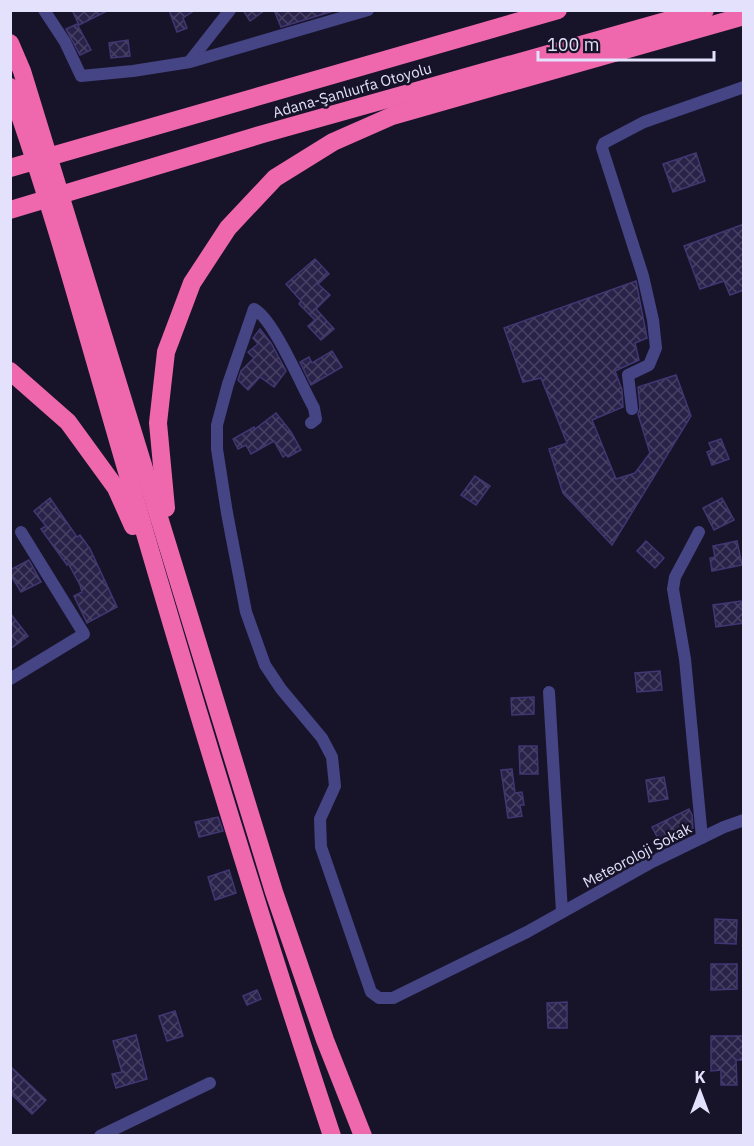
<svg xmlns="http://www.w3.org/2000/svg" width="754" height="1146" font-family="'IBM Plex Sans',sans-serif">
	<style>
		.building { fill: url(#building-cross-hatch); stroke: #413773; stroke-width: 1.5 }
		.lines { fill: none; stroke-linecap: round; stroke-linejoin: round }
		.street { stroke: #454484; stroke-width: 12 }
		.highway { stroke: #ef68ae; stroke-width: 18 }
		.labels { text-anchor: middle; dominant-baseline: central; stroke-width: 5; stroke-linejoin: round; paint-order: stroke }
		.street-label { font-size: 15px; fill: #e3e1fc; stroke: #17142a }
	</style>
	<defs>
		<pattern id="building-cross-hatch" width="8" height="8" patternUnits="userSpaceOnUse" patternTransform="scale(1.5)"><rect width="8" height="8" fill="#292249"/><path d="M0 0l8 8M0 8l8-8" fill="none" stroke="#484264"/></pattern>
	</defs>
	<rect width="100%" height="100%" fill="#17142a"/>
	<g class="building">
		<polygon points="72,10 109,10 79,25"/>
		<polygon points="169,10 195,10 183,18 187,28 177,32"/>
		<polygon points="243,10 265,10 250,21"/>
		<polygon points="274,10 337,10 281,27"/>
		<polygon points="77,24 91,50 80,55 66,29"/>
		<polygon points="128,40 130,56 111,58 109,43"/>
		<polygon points="696,153 705,181 673,192 663,164"/>
		<polygon points="744,224 744,290 730,295 724,281 700,289 684,246"/>
		<polygon points="315,259 329,274 318,284 330,295 316,309 334,329 321,340 308,326 315,320 299,304 301,301 286,284"/>
		<polygon points="636,281 647,338 635,343 639,360 615,371 622,390 623,407 592,420 616,479 635,473 650,453 638,414 640,408 638,387 676,375 691,416 612,545 563,493 549,449 567,443 541,378 523,382 504,328"/>
		<polygon points="260,329 271,343 286,371 274,387 260,377 248,390 238,380 241,371 254,358 248,352 258,344 253,338"/>
		<polygon points="332,351 342,367 311,385 300,362 309,357 312,363"/>
		<polygon points="276,413 291,432 301,450 288,457 286,455 283,457 274,441 251,454 246,445 238,449 233,439 254,427 255,429"/>
		<polygon points="721,439 729,459 712,465 707,452 712,450 709,443"/>
		<polygon points="475,476 490,486 476,505 461,495"/>
		<polygon points="50,498 77,537 80,535 90,549 117,607 87,623 74,596 82,592 80,585 68,563 67,565 41,529 46,526 34,511"/>
		<polygon points="722,498 734,520 714,530 703,508"/>
		<polygon points="646,541 664,558 655,568 637,551"/>
		<polygon points="737,541 742,565 712,571 710,558 715,557 713,546"/>
		<polygon points="29,560 41,582 21,592 10,574 10,570"/>
		<polygon points="741,601 744,623 716,627 713,605"/>
		<polygon points="10,613 28,636 10,649"/>
		<polygon points="660,671 662,690 637,692 635,673"/>
		<polygon points="534,697 534,714 512,715 511,698"/>
		<polygon points="519,746 537,746 538,774 520,774"/>
		<polygon points="512,769 515,793 522,792 524,805 520,805 522,816 508,818 501,770"/>
		<polygon points="664,777 668,799 649,802 646,780"/>
		<polygon points="689,809 692,815 693,828 661,844 652,827"/>
		<polygon points="218,817 223,831 199,837 195,822"/>
		<polygon points="229,870 236,893 215,900 208,877"/>
		<polygon points="715,919 737,920 736,944 715,943"/>
		<polygon points="711,964 737,964 737,989 711,990"/>
		<polygon points="257,990 261,999 247,1005 243,996"/>
		<polygon points="567,1002 567,1028 548,1028 547,1003"/>
		<polygon points="175,1011 183,1036 167,1041 159,1016"/>
		<polygon points="136,1035 147,1079 116,1088 112,1074 122,1072 113,1041"/>
		<polygon points="711,1036 744,1036 744,1060 736,1060 737,1085 721,1085 721,1070 711,1071"/>
		<polygon points="10,1066 46,1100 32,1114 10,1093"/>
	</g>
	<g class="lines">
		<g class="street">
			<polyline points="44,10 65,42 81,76 133,71 190,62 368,10"/>
			<polyline points="190,61 230,10"/>
			<polyline points="632,409 628,375 649,365 656,348 653,320 643,276 602,148 604,143 644,122 744,87"/>
			<path d="M311,423L316,419L314,408C302,387 273,318 254,309L228,384L217,425V449L227,513L246,612L265,665L281,689L322,738L332,757L335,786L320,819L321,847L371,992L379,998H393L527,932L652,862L724,827L744,820"/>
			<polyline points="699,532 675,577 673,589 685,659 702,838"/>
			<polyline points="10,679 84,634 21,532"/>
			<polyline points="549,692 562,912"/>
			<polyline points="100,1136 210,1083"/>
		</g>
		<g class="highway">
			<polyline points="10,43 22,71 274,892 325,1040 363,1136"/>
			<path d="M10,87C58,222 94,361 135,499C197,712 262,925 332,1136"/>
			<polyline points="10,168 558,10"/>
			<polyline points="10,210 263,134 705,10"/>
			<polyline points="10,371 68,422 116,488 133,526"/>
			<polyline points="166,508 158,423 166,352 192,283 228,228 275,178 333,142 392,116 744,16"/>
		</g>
	</g>
	<g class="labels">
		<g class="street-label">
			<text transform="translate(352 90) rotate(-16)">Adana-Şanlıurfa Otoyolu</text>
			<text transform="translate(637 855) rotate(-28)">Meteoroloji Sokak</text>
		</g>
	</g>
	<rect width="754" height="1146" fill="none" stroke="#e3e1fc" stroke-width="24"/>
	<g transform="translate(700 1092)" stroke="#17142a" stroke-width="4.5" paint-order="stroke">
	<path d="M0-4.5L10 22L0 15L-10 22Z" fill="#e3e1fc"/>
	<text y="-9" font-size="16" font-weight="bold" text-anchor="middle" fill="#e3e1fc">K</text>
	</g>
	<path d="M538 51v9h176v-9" fill="none" stroke="#e3e1fc" stroke-width="3"/>
	<text x="547" y="51" font-size="18" fill="#e3e1fc" stroke="#17142a" stroke-width="4.5" paint-order="stroke">100 m</text>
</svg>
